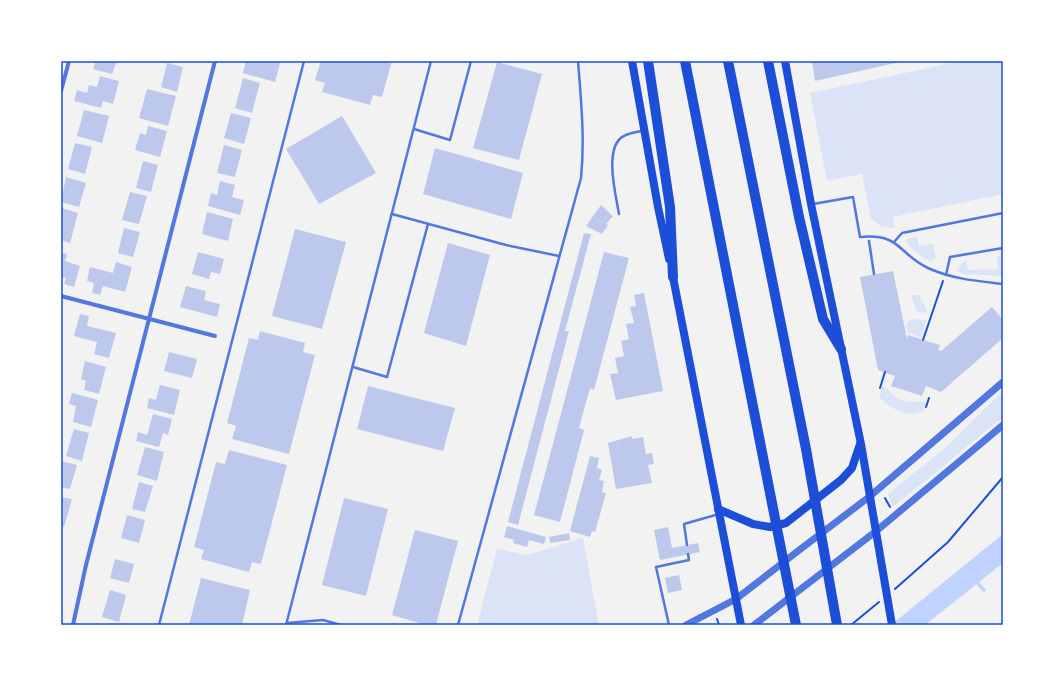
<svg xmlns="http://www.w3.org/2000/svg" width="1064" height="686" font-family="'IBM Plex Sans',sans-serif">
	<style>
		.green { fill: #dbe4f7 }
		.water { fill: #bfd3fe }
		.lines { fill: none; stroke-linecap: round; stroke-linejoin: round }
		.stream { stroke: #bfd3fe; stroke-width: 3.5 }
		.building { fill: #bdc9ec }
		.path { stroke: #1d4ed8; stroke-width: 2 }
		.service { stroke: #5277de; stroke-width: 2.5 }
		.minor { stroke: #5277de; stroke-width: 4 }
		.tertiary { stroke: #5277de; stroke-width: 7 }
		.secondary { stroke: #1d4ed8; stroke-width: 8 }
		.motorway { stroke: #1d4ed8; stroke-width: 10 }
		.neatline { fill: none; stroke: #1d4ed8; stroke-width: 1.5 }
	</style>
	<rect width="100%" height="100%" fill="#f2f2f2"/>
	<g class="green">
		<polygon points="961,61 1003,61 1003,194 893,217 894,228 882,227 871,219 862,174 827,181 810,93"/>
		<path d="M917,236L919,246L933,244L936,257L933,261C923,261 910,248 905,240Z"/>
		<polygon points="1003,253 1003,276 963,274 957,271 961,264 966,260 968,270 998,269 997,257"/>
		<polygon points="911,295 920,295 921,300 927,309 926,313 917,312"/>
		<polygon points="910,319 926,320 921,337 908,333 906,326"/>
		<path d="M882,386C889,389 893,397 901,400C911,404 919,400 926,403L923,411C908,419 890,408 879,397Z"/>
		<polygon points="1003,392 1003,417 893,507 888,494 945,448 986,407"/>
		<polygon points="583,538 599,625 477,625 497,549 527,555"/>
	</g>
	<polygon class="water" points="1003,534 1003,563 925,625 891,625"/>
	<g class="lines">
		<polyline class="stream" points="975,580 984,590"/>
	</g>
	<g class="building">
		<polygon points="96,61 117,61 112,74 93,69"/>
		<polygon points="246,61 273,61 280,63 275,82 243,73"/>
		<polygon points="321,61 392,61 382,97 373,95 370,105 322,92 325,83 315,80"/>
		<polygon points="812,61 900,61 900,62 815,81"/>
		<polygon points="497,62 542,74 519,160 473,148"/>
		<polygon points="167,63 183,67 177,92 161,87"/>
		<polygon points="100,76 119,81 113,104 103,101 101,108 74,101 77,90 87,93 89,85 97,87"/>
		<polygon points="243,78 260,83 252,113 235,108"/>
		<polygon points="147,89 176,96 168,126 139,118"/>
		<polygon points="84,110 109,116 102,143 77,136"/>
		<polygon points="231,113 251,118 244,144 224,138"/>
		<polygon points="342,116 376,173 319,204 286,149"/>
		<polygon points="148,126 167,131 160,157 135,150 140,133 146,135"/>
		<polygon points="75,143 92,147 85,174 68,169"/>
		<polygon points="224,145 242,150 235,177 217,173"/>
		<polygon points="435,148 523,173 511,219 423,194"/>
		<polygon points="143,161 158,165 151,192 136,188"/>
		<polygon points="66,177 86,183 79,207 61,202"/>
		<polygon points="220,181 235,185 232,197 244,200 240,215 208,206 211,193 217,195"/>
		<polygon points="130,192 147,196 139,224 122,220"/>
		<polygon points="601,205 613,216 606,224 608,225 602,234 586,226"/>
		<polygon points="62,208 78,213 70,243 61,240"/>
		<polygon points="207,212 233,219 228,241 202,234"/>
		<polygon points="124,228 140,232 133,257 118,253"/>
		<polygon points="295,229 346,242 322,329 272,316"/>
		<polygon points="584,233 591,234 565,331 569,331 518,525 508,522"/>
		<polygon points="448,243 490,255 466,346 424,333"/>
		<polygon points="198,252 224,259 220,274 211,272 209,279 192,274"/>
		<polygon points="604,252 629,258 594,390 590,388 579,428 584,430 560,522 534,515"/>
		<polygon points="61,253 67,254 65,261 80,266 74,287 64,284 66,278 61,277"/>
		<polygon points="116,262 132,267 125,292 103,286 100,295 92,293 94,283 87,281 90,267 113,273"/>
		<polygon points="893,271 907,339 908,335 923,340 940,345 938,350 941,351 992,307 1003,320 1003,338 941,392 926,386 922,396 891,386 895,376 878,370 860,277"/>
		<polygon points="186,286 206,291 204,300 220,304 217,317 180,307"/>
		<polygon points="644,293 663,391 616,400 610,374 618,373 615,358 624,356 621,341 629,339 626,324 634,323 630,307 636,306 634,295"/>
		<polygon points="80,314 89,316 87,326 116,333 109,358 94,354 97,342 74,336"/>
		<polygon points="260,331 305,343 303,352 315,355 289,454 232,439 236,426 227,423 249,338 258,340"/>
		<polygon points="169,352 197,359 192,378 164,371"/>
		<polygon points="85,361 106,367 99,394 84,390 86,381 81,379"/>
		<polygon points="160,385 180,390 174,415 147,408 149,398 156,400"/>
		<polygon points="368,386 455,408 443,451 357,429"/>
		<polygon points="72,393 98,400 91,427 73,422 76,406 69,404"/>
		<polygon points="153,414 172,419 168,435 163,433 159,447 136,441 138,432 147,435"/>
		<polygon points="74,429 89,433 82,461 66,456"/>
		<polygon points="632,436 632,439 643,437 646,454 652,453 654,464 648,465 652,483 616,489 608,443"/>
		<polygon points="145,447 164,452 157,481 137,475"/>
		<polygon points="229,450 287,465 261,564 252,562 249,572 201,559 204,550 194,547 216,462 225,464"/>
		<polygon points="590,456 599,458 597,468 602,470 599,480 604,481 602,492 606,493 595,532 592,531 590,537 570,531"/>
		<polygon points="61,461 77,465 70,489 61,487"/>
		<polygon points="139,482 153,486 145,512 132,509"/>
		<polygon points="61,497 72,499 64,527 61,526"/>
		<polygon points="344,498 388,509 366,596 322,585"/>
		<polygon points="127,515 145,520 139,543 121,538"/>
		<polygon points="507,526 546,537 544,544 529,540 527,547 513,543 514,540 504,537"/>
		<polygon points="668,527 672,548 698,543 700,552 660,560 654,530"/>
		<polygon points="415,530 458,541 436,625 426,625 392,615"/>
		<polygon points="569,533 570,540 550,543 549,537"/>
		<polygon points="115,559 134,564 129,583 110,578"/>
		<polygon points="679,575 682,590 668,593 665,578"/>
		<polygon points="201,578 250,590 242,625 189,625"/>
		<polygon points="110,590 126,595 119,622 102,617"/>
	</g>
	<g class="lines">
		<g class="path">
			<polyline points="923,340 943,281"/>
			<polyline points="880,388 885,372"/>
			<polyline points="926,407 929,398"/>
			<polyline points="885,498 890,507"/>
			<polyline points="895,589 948,542 1003,477"/>
			<polyline points="717,619 719,625"/>
			<polyline points="851,625 879,602"/>
		</g>
		<g class="service">
			<polyline points="414,129 450,140 471,61"/>
			<path d="M813,204L853,197L860,237C901,233 898,254 928,268C952,279 977,281 1003,284"/>
			<polyline points="392,214 506,245 559,256"/>
			<path d="M619,214C616,196 603,146 624,136C629,133 637,132 642,131"/>
			<polyline points="869,241 874,274"/>
			<polyline points="894,242 902,233 1003,213"/>
			<polyline points="946,275 950,257 1003,248"/>
			<polyline points="353,367 387,377 428,224"/>
			<polyline points="687,545 684,524 719,514"/>
			<polyline points="287,623 323,620 341,625"/>
			<polyline points="159,625 304,61"/>
			<polyline points="286,625 431,61"/>
			<path d="M458,625L581,178C585,139 581,100 578,61"/>
			<polyline points="669,625 656,567 689,560 688,554"/>
		</g>
		<g class="minor">
			<polyline points="61,91 69,61"/>
			<polyline points="61,296 215,336"/>
			<polyline points="73,625 86,565 215,61"/>
		</g>
		<g class="tertiary">
			<polyline points="686,625 736,599 798,551 869,497 1003,382"/>
			<polyline points="754,625 875,532 1003,425"/>
		</g>
		<g class="secondary">
			<polyline points="632,61 658,207 669,259"/>
			<polyline points="785,61 811,204 861,444 892,625"/>
			<polyline points="672,272 741,625"/>
			<polyline points="718,509 753,524 770,527 786,523 841,480 852,468 860,444"/>
		</g>
		<g class="motorway">
			<polyline points="648,61 670,207 673,277"/>
			<polyline points="685,61 796,625"/>
			<polyline points="728,61 806,449 837,625"/>
			<polyline points="768,61 799,217 823,319 841,349"/>
		</g>
	</g>
	<rect width="1064" height="686" fill="none" stroke="#ffffff" stroke-width="124"/>
	<rect x="62" y="62" width="940" height="562" class="neatline"/>
</svg>
